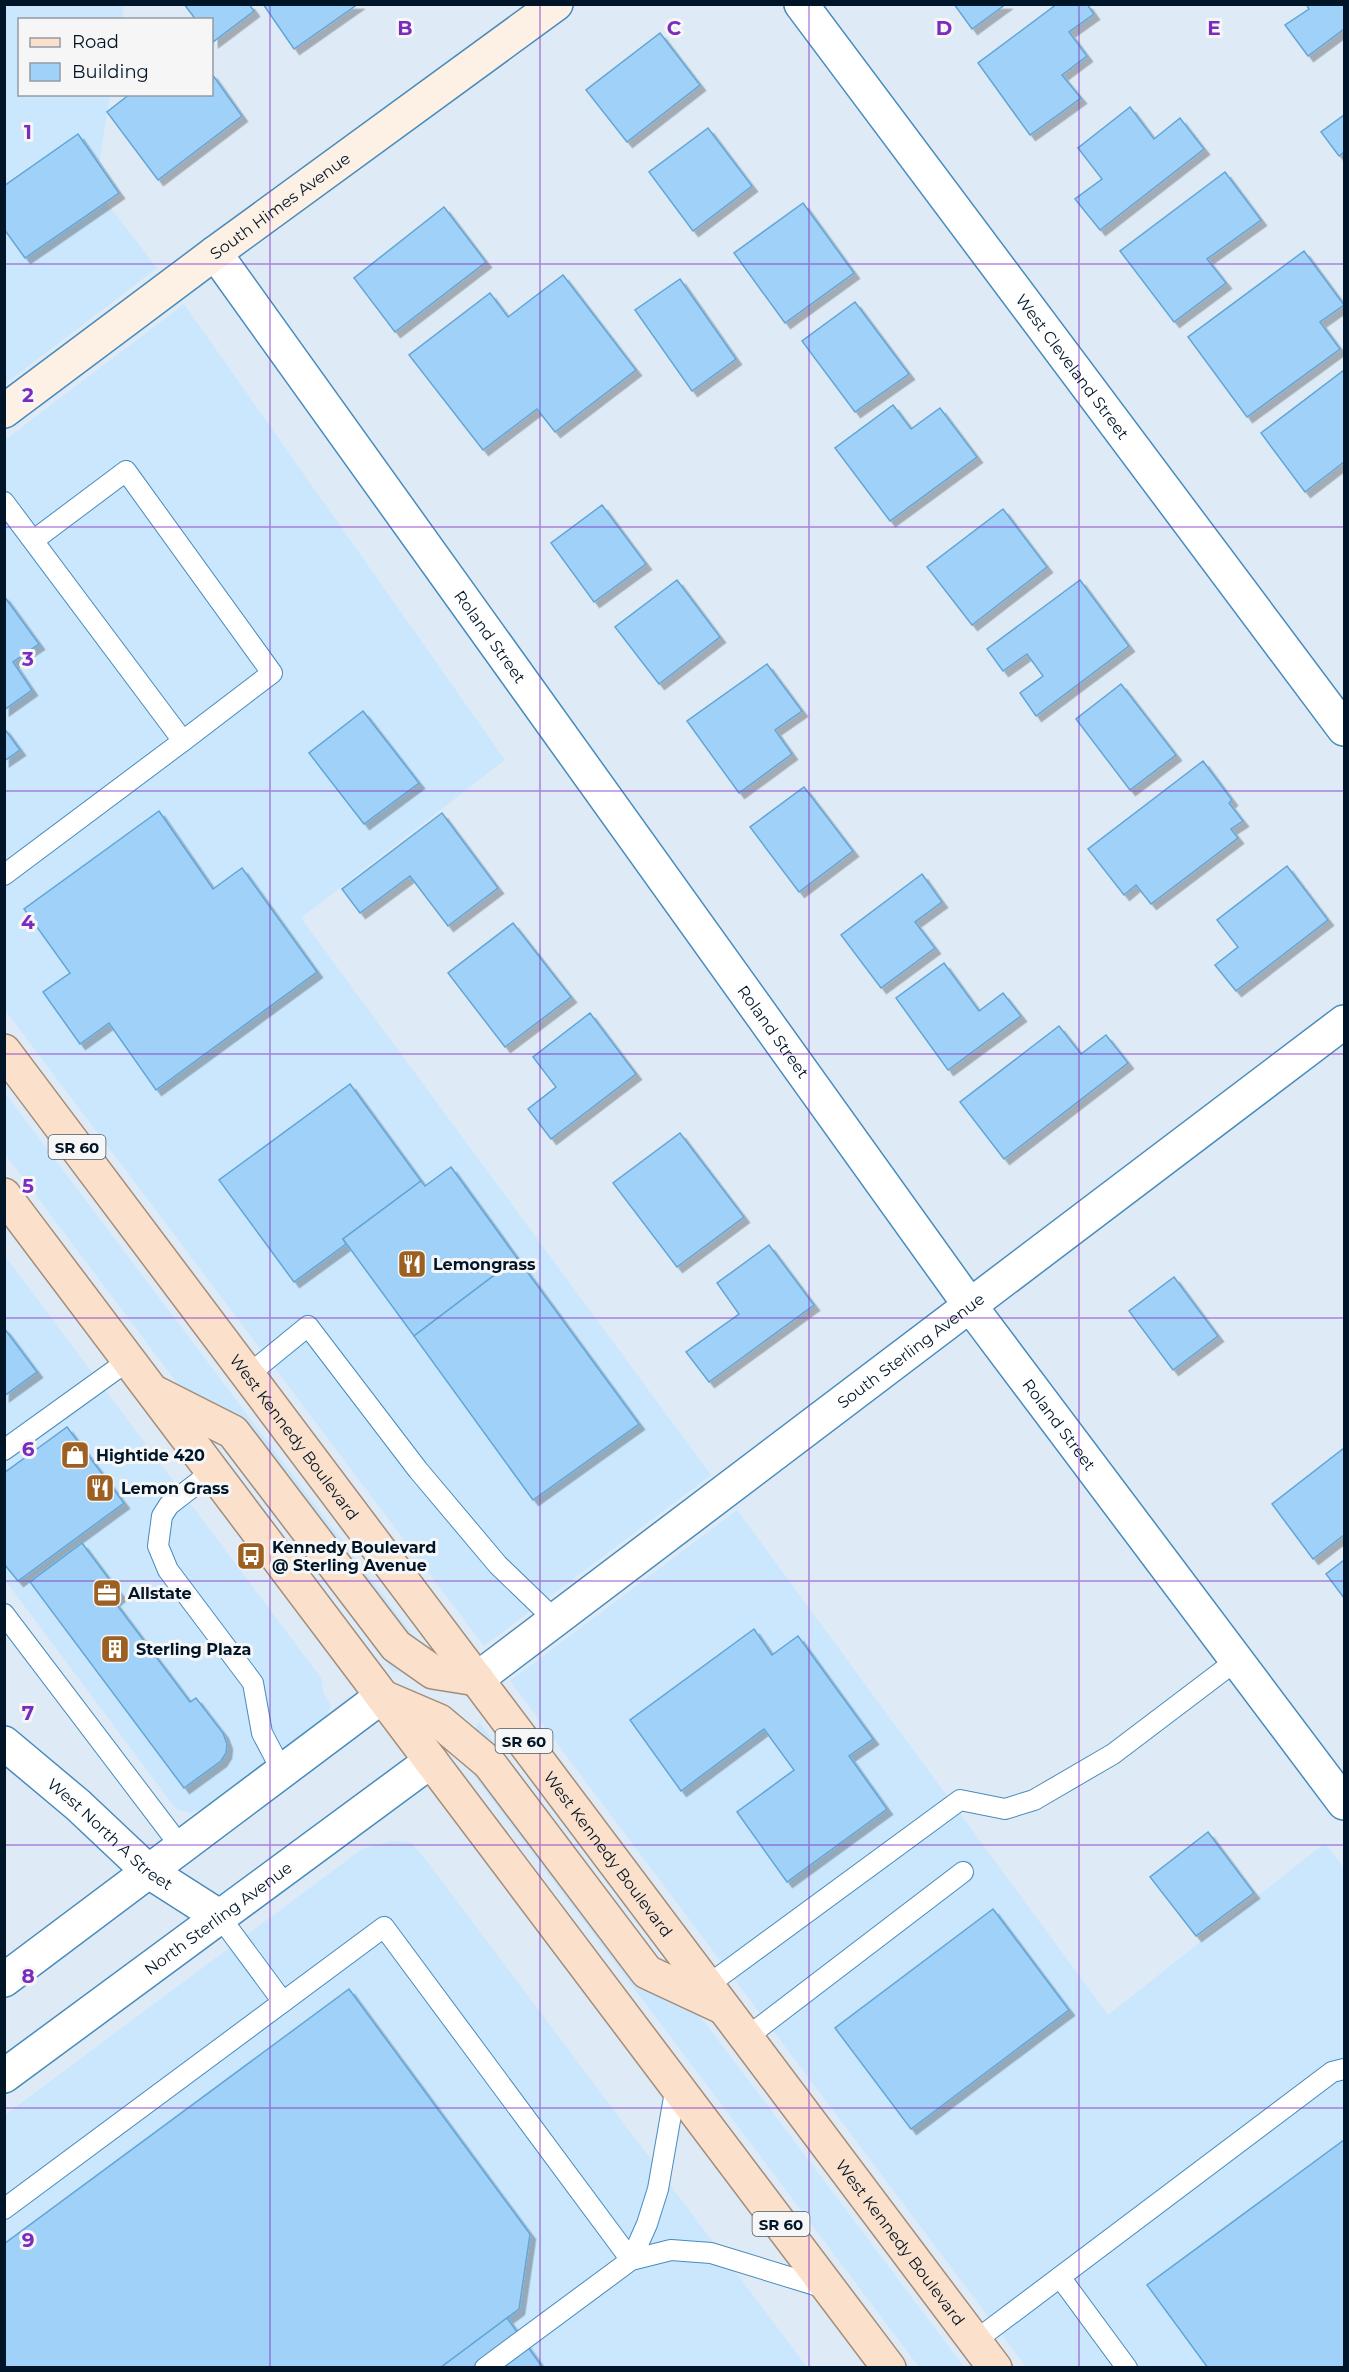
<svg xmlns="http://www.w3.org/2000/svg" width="1349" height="2372" font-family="Montserrat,sans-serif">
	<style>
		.built { fill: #cae7fe }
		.building { fill: #a0d1f8; stroke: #62a5d7; stroke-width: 1.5; filter: url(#shadow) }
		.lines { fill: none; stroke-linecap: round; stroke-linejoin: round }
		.lane-casing { stroke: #488bbc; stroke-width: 22 }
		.street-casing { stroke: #488bbc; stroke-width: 36 }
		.secondary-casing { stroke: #488bbc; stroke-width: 36 }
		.primary-casing { stroke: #a18d7b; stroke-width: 36 }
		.lane { stroke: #fff; stroke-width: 20 }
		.street { stroke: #fff; stroke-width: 33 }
		.secondary { stroke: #fdf0e5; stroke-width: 33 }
		.primary { stroke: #fbe1cb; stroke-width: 33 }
		.grid { fill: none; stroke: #7b2cbf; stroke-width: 1.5; stroke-opacity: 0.55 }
		.labels { text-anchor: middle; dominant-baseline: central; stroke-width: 6; stroke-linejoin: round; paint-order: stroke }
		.shield { fill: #f6f6f6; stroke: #4a5966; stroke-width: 1.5 }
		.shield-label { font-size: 15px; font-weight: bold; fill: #001628 }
		.street-label { font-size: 16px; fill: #001628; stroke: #f6f6f6 }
		.poi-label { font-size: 16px; font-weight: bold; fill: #001628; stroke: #f6f6f6; text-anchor: start }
		.grid-label { font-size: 20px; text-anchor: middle; font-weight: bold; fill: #7b2cbf; stroke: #f6f6f6; stroke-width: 6; stroke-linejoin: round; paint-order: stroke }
	</style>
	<defs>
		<filter id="shadow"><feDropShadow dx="5.5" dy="5.5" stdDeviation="0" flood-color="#0004"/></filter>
	</defs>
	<rect width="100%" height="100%" fill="#deebf6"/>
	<g class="built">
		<polygon points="5,5 124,5 122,19 20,20 20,94 110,95 95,188 157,268 5,384"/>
		<polygon points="184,304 505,760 301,918 711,1475 484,1646 5,1010 5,440"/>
		<polygon points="5,1093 435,1664 394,1672 5,1154"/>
		<polygon points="5,1256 321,1678 324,1694 331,1706 326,1716 210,1806 190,1813 176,1809 5,1580"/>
		<polygon points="737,1510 1108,2015 1325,1843 1344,1868 1344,2367 1026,2367 510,1681"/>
		<polygon points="479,1722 964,2367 919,2367 460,1757"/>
		<polygon points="393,1841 411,1843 423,1856 807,2367 5,2368 5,2115 362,1849"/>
	</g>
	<g class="building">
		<polygon points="184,4 249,4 254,11 213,42 212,20 196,20"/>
		<polygon points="263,4 358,4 294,49"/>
		<polygon points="954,4 1006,4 972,29"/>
		<polygon points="1057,4 1087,4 1094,14 1069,32 1087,56 1062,75 1081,98 1030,135 978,63"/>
		<polygon points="1306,4 1344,4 1344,29 1308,56 1285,25 1309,9"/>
		<polygon points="660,33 700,85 627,142 586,90"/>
		<polygon points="212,74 242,116 158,180 107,112 130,94 212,94"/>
		<polygon points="1130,107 1154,139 1180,118 1204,149 1100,230 1075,199 1102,179 1078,148"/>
		<polygon points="1344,115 1344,152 1339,156 1321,132"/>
		<polygon points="708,128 752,186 693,231 649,172"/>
		<polygon points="78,134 119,193 25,258 4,229 4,186"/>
		<polygon points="1225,172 1261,220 1207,259 1226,283 1174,322 1120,251"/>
		<polygon points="803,203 854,273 785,323 734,253"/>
		<polygon points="444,207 486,262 395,332 354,278"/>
		<polygon points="1304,251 1344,305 1320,322 1340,349 1247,417 1188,337"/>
		<polygon points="563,275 636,370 555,432 537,409 483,450 409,355 490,293 508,317"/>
		<polygon points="680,279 736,359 692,391 635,310"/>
		<polygon points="855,302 909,374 855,412 802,341"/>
		<polygon points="1344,370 1344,462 1305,492 1261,433"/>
		<polygon points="893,405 911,429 940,408 977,457 890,521 835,448"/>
		<polygon points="602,505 646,564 594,602 551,543"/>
		<polygon points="1003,509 1047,567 972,625 927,567"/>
		<polygon points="677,580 720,637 659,684 615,627"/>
		<polygon points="1080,580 1129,646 1036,716 1020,693 1043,676 1027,654 1003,671 987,649"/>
		<polygon points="4,596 39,644 13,662 32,690 4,710"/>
		<polygon points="767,664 802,711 775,730 792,754 739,793 687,721"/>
		<polygon points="1121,684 1176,755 1130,790 1076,719"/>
		<polygon points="363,711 419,783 364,824 309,753"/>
		<polygon points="4,728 20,750 4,761"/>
		<polygon points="1203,761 1232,800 1229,803 1243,821 1231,829 1238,838 1151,904 1136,885 1124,895 1088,849"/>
		<polygon points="804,787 853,851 799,892 750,827"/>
		<polygon points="159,811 213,889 242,868 317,972 156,1090 109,1023 80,1044 43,992 70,973 24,909"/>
		<polygon points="442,813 498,888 448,926 410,876 360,913 342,889"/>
		<polygon points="1287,866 1328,920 1236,991 1215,965 1238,947 1217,920"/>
		<polygon points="922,874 942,902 915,922 935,948 881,988 841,935"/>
		<polygon points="513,923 571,997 505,1047 448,973"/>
		<polygon points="944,963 979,1011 1003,993 1021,1016 948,1070 896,998"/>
		<polygon points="590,1013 636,1074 551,1139 528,1109 556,1087 533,1057"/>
		<polygon points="1059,1026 1081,1054 1106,1035 1128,1063 1004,1159 960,1102"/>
		<polygon points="350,1084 421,1181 343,1239 346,1244 294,1282 219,1180"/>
		<polygon points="680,1133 744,1217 677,1267 613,1183"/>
		<polygon points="451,1167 517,1258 414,1336 343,1239 421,1181 425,1186"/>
		<polygon points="769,1245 814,1305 709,1382 686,1352 739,1314 717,1283"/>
		<polygon points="517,1258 639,1424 533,1500 414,1336"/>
		<polygon points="1174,1277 1218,1336 1173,1370 1129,1311"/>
		<polygon points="4,1328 37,1372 4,1396"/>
		<polygon points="67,1427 124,1503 18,1581 4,1564 4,1473"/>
		<polygon points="1344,1448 1344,1535 1313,1559 1272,1504"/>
		<polygon points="82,1543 121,1595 114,1601 190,1702 196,1698 223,1733 227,1744 226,1753 221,1761 184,1788 30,1582"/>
		<polygon points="1344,1560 1344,1598 1326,1574"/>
		<polygon points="754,1629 772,1655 798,1636 873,1739 849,1756 887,1809 787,1882 737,1812 794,1770 764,1729 681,1791 630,1720"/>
		<polygon points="1208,1832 1254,1893 1196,1936 1150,1877"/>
		<polygon points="993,1909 1069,2010 911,2129 835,2028"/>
		<polygon points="349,1989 530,2234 519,2309 440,2368 4,2368 4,2244"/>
		<polygon points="1344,2140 1344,2368 1208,2368 1147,2285"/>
		<polygon points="507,2318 543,2368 440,2368"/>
	</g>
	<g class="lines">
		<g class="lane-casing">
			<g id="lane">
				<polyline points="4,502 183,741 4,875"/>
				<polyline points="34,540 126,471 272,673 183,741"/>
				<polyline points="248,1375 308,1326 418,1470 498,1565 555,1620"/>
				<polyline points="4,1450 129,1360"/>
				<polyline points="213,1471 169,1505 162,1516 158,1546 168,1570 253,1683 262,1733 282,1771"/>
				<polyline points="4,1614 181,1847"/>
				<polyline points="220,1917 283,2002"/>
				<polyline points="708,1985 960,1800 1005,1809 1034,1800 1113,1754 1237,1660"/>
				<polyline points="747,2037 963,1872"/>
				<polyline points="4,2209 384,1927 631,2260"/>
				<polyline points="631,2260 647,2224 658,2189 676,2086"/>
				<polyline points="1060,2277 1127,2368"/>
				<polyline points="975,2341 1332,2072 1344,2069"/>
				<polyline points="485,2368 631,2260 671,2250 711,2253 828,2289"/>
			</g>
		</g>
		<g class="street-casing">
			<g id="street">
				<path id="s1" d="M801,4L1344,729"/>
				<path id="s2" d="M215,253L971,1307L1344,1803"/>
				<path id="s3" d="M477,1679L1344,1022"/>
				<path id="s4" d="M4,1743L78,1805L148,1871L220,1917"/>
				<polyline points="4,1980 381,1697"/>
				<path id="s5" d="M4,2076L431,1761"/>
			</g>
		</g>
		<g class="secondary-casing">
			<g id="secondary">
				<path id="s6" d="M4,411L215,253L556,4"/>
			</g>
		</g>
		<g class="primary-casing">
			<g id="primary">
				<path id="s7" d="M4,1051L995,2368"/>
				<polyline points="4,1195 889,2368"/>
				<polyline points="158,1394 233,1432 396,1646 433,1672 477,1679"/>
				<polyline points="383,1697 439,1721 489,1763 647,1972 722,2007"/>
			</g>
		</g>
		<use href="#lane" class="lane"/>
		<use href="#street" class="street"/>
		<use href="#secondary" class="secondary"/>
		<use href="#primary" class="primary"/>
	</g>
	<path class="grid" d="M270,4V2368M540,4V2368M809,4V2368M1079,4V2368M4,264H1344M4,527H1344M4,791H1344M4,1054H1344M4,1318H1344M4,1581H1344M4,1845H1344M4,2108H1344"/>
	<defs>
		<g id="restaurant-square" transform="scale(1.5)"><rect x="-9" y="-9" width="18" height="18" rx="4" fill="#9c6122" stroke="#f6f6f6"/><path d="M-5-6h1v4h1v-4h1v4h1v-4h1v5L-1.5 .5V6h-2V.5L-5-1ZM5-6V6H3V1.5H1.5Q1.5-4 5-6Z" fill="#fff"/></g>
		<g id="shop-square" transform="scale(1.5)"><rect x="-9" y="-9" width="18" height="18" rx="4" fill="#9c6122" stroke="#f6f6f6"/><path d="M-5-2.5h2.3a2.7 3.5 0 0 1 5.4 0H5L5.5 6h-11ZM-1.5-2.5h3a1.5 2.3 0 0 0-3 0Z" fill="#fff"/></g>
		<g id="bus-square" transform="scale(1.5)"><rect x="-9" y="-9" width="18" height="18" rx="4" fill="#9c6122" stroke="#f6f6f6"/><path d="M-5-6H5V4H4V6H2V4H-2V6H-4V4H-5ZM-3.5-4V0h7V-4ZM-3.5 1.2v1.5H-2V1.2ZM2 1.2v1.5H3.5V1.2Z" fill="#fff"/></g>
		<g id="office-square" transform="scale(1.5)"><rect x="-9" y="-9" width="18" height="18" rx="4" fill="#9c6122" stroke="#f6f6f6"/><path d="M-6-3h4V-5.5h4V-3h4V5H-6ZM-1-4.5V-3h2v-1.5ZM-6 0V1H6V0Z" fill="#fff"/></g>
		<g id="building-square" transform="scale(1.5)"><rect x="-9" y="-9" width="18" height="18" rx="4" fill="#9c6122" stroke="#f6f6f6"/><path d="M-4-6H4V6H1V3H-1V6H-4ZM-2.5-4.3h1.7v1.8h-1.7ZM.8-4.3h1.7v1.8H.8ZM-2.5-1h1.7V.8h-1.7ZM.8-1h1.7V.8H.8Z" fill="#fff"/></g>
	</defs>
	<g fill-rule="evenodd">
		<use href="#restaurant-square" x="412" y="1264"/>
		<use href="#shop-square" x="75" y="1455"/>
		<use href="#restaurant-square" x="100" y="1488"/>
		<use href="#bus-square" x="251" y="1556"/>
		<use href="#office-square" x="107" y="1593"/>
		<use href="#building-square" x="115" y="1649"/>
	</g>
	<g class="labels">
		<g class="shield">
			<rect x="48.5" y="1135" width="57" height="24" rx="4.5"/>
			<rect x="495.5" y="1729" width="57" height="24" rx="4.5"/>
			<rect x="752.5" y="2212" width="57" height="24" rx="4.5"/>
		</g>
		<g class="shield-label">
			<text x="77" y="1147">SR 60</text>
			<text x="524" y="1741">SR 60</text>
			<text x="781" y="2224">SR 60</text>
		</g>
		<g class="street-label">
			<text stroke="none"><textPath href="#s6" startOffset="344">South Himes Avenue</textPath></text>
			<text stroke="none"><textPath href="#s1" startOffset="453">West Cleveland Street</textPath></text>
			<text stroke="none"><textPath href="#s2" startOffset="472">Roland Street</textPath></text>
			<text stroke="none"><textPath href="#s2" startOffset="958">Roland Street</textPath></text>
			<text stroke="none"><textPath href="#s3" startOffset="544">South Sterling Avenue</textPath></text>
			<text stroke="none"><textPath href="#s2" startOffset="1444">Roland Street</textPath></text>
			<text stroke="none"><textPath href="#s7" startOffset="483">West Kennedy Boulevard</textPath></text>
			<text stroke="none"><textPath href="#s4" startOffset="140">West North A Street</textPath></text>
			<text stroke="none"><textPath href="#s7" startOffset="1005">West Kennedy Boulevard</textPath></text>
			<text stroke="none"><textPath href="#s5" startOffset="266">North Sterling Avenue</textPath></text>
			<text stroke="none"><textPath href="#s7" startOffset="1491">West Kennedy Boulevard</textPath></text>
		</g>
		<g class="poi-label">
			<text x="433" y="1264">Lemongrass</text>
			<text x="96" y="1455">Hightide 420</text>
			<text x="121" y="1488">Lemon Grass</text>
			<text x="272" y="1547">Kennedy Boulevard<tspan x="272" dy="18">@ Sterling Avenue</tspan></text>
			<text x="128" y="1593">Allstate</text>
			<text x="136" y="1649">Sterling Plaza</text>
		</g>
	</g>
	<g class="grid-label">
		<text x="405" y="35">B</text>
		<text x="674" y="35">C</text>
		<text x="944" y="35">D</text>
		<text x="1214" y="35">E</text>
		<text x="28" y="139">1</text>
		<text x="28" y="402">2</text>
		<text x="28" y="666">3</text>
		<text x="28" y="929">4</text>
		<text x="28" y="1193">5</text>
		<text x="28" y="1456">6</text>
		<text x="28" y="1720">7</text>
		<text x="28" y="1983">8</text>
		<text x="28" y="2247">9</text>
	</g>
	<rect width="1349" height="2372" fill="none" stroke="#001628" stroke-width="12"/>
	<rect x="18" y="18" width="195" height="78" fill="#f6f6f6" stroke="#949ca4" stroke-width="1.5"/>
	<rect x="30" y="38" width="30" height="9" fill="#fbe1cb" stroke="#949ca4" stroke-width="1.5"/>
	<text x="72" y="48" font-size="18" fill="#001628">Road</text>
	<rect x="30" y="63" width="30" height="18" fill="#a0d1f8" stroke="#949ca4" stroke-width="1.5"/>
	<text x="72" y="78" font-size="18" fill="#001628">Building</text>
</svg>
